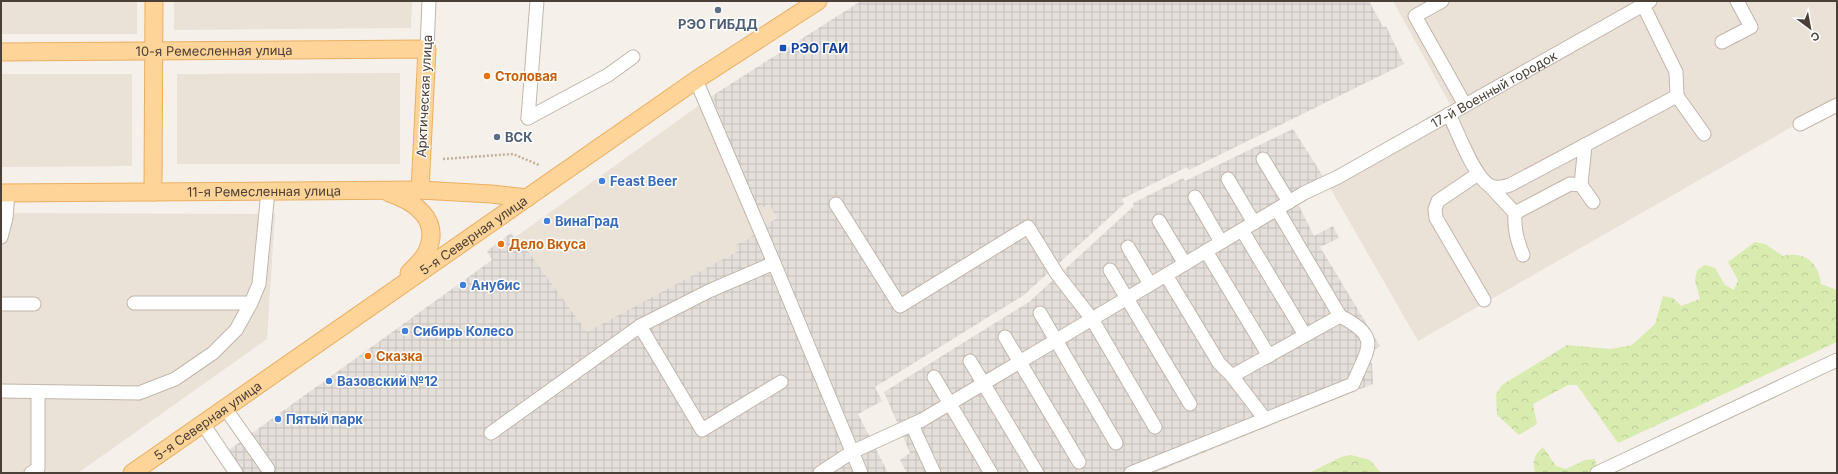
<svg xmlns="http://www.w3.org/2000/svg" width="1838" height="474" font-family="Inter,sans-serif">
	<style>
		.residential { fill: #eae1d7 }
		.industrial { fill: url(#industrial-grid) }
		.forest { fill: url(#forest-crowns) }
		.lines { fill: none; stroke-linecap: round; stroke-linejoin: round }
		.minor-casing { stroke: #c2b6ab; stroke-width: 15 }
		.major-casing { stroke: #ebaf61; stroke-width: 19 }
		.path { stroke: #c4b09b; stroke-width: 2.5; stroke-dasharray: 2 2; stroke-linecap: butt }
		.minor { stroke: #fff; stroke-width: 13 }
		.major { stroke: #ffd498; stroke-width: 17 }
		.service-dot { fill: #5c6f8a; stroke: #fff; stroke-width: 1.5 }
		.transit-dot { fill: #1a4fb4; stroke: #fff; stroke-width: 1.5 }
		.food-dot { fill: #e8710a; stroke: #fff; stroke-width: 1.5 }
		.shop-dot { fill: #3f7fe0; stroke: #fff; stroke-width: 1.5 }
		.labels { text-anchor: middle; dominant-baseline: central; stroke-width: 3; stroke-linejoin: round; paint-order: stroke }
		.service-label { font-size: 13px; font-weight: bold; fill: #4e5e75; stroke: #fff }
		.transit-label { font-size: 13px; font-weight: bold; fill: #164399; stroke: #fff; text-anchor: start }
		.street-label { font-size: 13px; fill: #4a4037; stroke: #fff }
		.food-label { font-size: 13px; font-weight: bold; fill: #c56008; stroke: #fff; text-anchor: start }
		.shop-label { font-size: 13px; font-weight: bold; fill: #366cbe; stroke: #fff; text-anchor: start }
	</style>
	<defs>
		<pattern id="industrial-grid" width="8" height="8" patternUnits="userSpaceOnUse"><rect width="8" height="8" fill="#e5dfda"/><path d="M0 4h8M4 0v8" fill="none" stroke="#c6c0bc"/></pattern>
		<pattern id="forest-crowns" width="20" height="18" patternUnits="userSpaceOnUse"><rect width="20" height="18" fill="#d9ecb0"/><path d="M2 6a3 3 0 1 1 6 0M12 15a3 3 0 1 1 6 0" fill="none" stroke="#bccb98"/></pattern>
	</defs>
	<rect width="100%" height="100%" fill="#f5f0e9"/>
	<g class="residential">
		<rect x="1" y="1" width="136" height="33"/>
		<polygon points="174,1 412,1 411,28 174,30"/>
		<polygon points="1393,1 1837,1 1837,101 1418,341 1329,186 1456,115"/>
		<polygon points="400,73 400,164 177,164 177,74"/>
		<polygon points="1,74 132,74 132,166 1,167"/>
		<polygon points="712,96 757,209 770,204 776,220 764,225 747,240 736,245 738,251 587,332 517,236"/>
		<polygon points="1,213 275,214 267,339 78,473 1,473"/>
	</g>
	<g class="industrial">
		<polygon points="861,1 1369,1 1383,27 1386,26 1404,64 1189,170 1187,167 1122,199 1124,204 1024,295 875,387 882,401 858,414 888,473 241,473 226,452 492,260 487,251 511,233 514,237 517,236 587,332 738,251 735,245 747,240 764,225 776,219 770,204 757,210 712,96"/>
		<polygon points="1293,129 1328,184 1297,202 1314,236 1333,226 1339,238 1320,247 1380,346 1367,355 1372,364 1373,384 1154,473 907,473 900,460 910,453 884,392 1029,302 1134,206 1133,203 1183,178 1185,181"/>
	</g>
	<g class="forest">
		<path d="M1755,242L1765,244L1783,256C1804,251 1819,262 1821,284L1837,290V342L1618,443L1577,385H1568L1533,404L1537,424L1519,435L1497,415L1496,394L1502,385L1567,345L1611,349L1632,345L1655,324L1663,296L1673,298L1681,306L1700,299L1695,281L1697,270L1705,265L1715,268L1725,285L1734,290L1738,280L1728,262Z"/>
		<path d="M1543,447L1556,466L1566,469L1585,460L1595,459L1597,469L1596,473H1535C1532,461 1534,455 1543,447Z"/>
		<polygon points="1351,455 1370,460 1381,473 1309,473 1341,457"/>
	</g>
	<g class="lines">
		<g class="minor-casing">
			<g id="minor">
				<polyline points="1442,1 1415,16 1465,105"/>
				<polyline points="1643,5 1676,72 1677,96"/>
				<polyline points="1722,42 1751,27 1737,1"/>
				<polyline points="427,49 429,1"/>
				<path d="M1449,114C1457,131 1474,176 1489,185C1496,189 1503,187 1510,185L1677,96L1704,134"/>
				<polyline points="528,118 608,75 633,57"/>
				<polyline points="528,118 537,1"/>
				<polyline points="1800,124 1837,105"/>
				<polyline points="1263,159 1289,202"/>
				<polyline points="1478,174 1438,201 1435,209 1436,218 1484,300"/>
				<polyline points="1228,179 1254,223"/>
				<polyline points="1489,185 1515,213 1570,184 1581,185 1593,202"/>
				<polyline points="1581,185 1585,145"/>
				<polyline points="1195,197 1221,242"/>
				<polyline points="836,204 900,306 1028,227 1057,274 1092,319 1155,427"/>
				<polyline points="1277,209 1340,316"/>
				<path d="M1515,213C1514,229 1517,240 1523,255"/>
				<polyline points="1159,221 1185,264"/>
				<polyline points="1242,230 1305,335"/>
				<polyline points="1,237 6,218 8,193"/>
				<polyline points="1128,247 1150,284"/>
				<polyline points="1206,251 1269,356"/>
				<polyline points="774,263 861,473"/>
				<polyline points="1110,270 1190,404"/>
				<polyline points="1166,275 1219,363 1232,376 1265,419"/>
				<polyline points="134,303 251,303 259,284 268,191"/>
				<polyline points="1,304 34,304"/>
				<polyline points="1040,313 1116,443"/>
				<polyline points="640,326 702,430 781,382"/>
				<polyline points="1005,337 1079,462"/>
				<polyline points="970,361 1037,473"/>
				<polyline points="934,377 991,473"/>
				<polyline points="1,391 139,393 175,379 213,353 236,330 251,303"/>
				<polyline points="225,408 268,469"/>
				<polyline points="203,424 236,473"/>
				<polyline points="912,425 934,473"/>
				<polyline points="491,433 640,326 709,291 774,263 696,80"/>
				<polyline points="31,473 38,469 38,392"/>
				<path id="s1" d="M820,473L852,452L922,420L1304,193L1338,177L1650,1"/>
				<path d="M1131,473L1353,384C1368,347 1382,338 1340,316L1232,376"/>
				<polyline points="1597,473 1837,360"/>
			</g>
		</g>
		<g class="major-casing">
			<g id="major">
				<path id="s2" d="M1,52L427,49L420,190"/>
				<polyline points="153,192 154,1"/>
				<path id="s3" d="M1,193L420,190L491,194L527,198"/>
				<path d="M389,193C414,201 440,219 428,249C425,258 416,266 409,273"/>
				<path id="s4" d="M132,473L696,80L818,1"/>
			</g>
		</g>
		<polyline class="path" points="443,159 513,154 539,165"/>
		<use href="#minor" class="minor"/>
		<use href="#major" class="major"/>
	</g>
	<g class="service-dot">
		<circle cx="718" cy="10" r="4"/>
		<circle cx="497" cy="137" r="4"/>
	</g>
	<rect class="transit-dot" x="779" y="44" width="8" height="8" rx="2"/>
	<g class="food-dot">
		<circle cx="487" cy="76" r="4"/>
		<circle cx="501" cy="244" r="4"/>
		<circle cx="368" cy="356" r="4"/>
	</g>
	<g class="shop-dot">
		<circle cx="602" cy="181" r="4"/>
		<circle cx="547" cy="221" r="4"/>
		<circle cx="463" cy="285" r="4"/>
		<circle cx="405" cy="331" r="4"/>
		<circle cx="329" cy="381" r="4"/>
		<circle cx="278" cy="419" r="4"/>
	</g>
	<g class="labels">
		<g class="service-label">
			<text x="718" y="24">РЭО ГИБДД</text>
			<text x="505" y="137" text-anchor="start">ВСК</text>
		</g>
		<g class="transit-label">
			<text x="791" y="48">РЭО ГАИ</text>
		</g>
		<g class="street-label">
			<text stroke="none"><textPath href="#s2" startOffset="213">10-я Ремесленная улица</textPath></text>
			<text stroke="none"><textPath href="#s1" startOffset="776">17-й Военный городок</textPath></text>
			<text transform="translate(424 96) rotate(-87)">Арктическая улица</text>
			<text stroke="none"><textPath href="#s3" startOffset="263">11-я Ремесленная улица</textPath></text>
			<text stroke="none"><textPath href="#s4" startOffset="416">5-я Северная улица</textPath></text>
			<text stroke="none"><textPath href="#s4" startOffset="92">5-я Северная улица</textPath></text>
		</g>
		<g class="food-label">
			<text x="495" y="76">Столовая</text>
			<text x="509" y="244">Дело Вкуса</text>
			<text x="376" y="356">Сказка</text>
		</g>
		<g class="shop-label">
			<text x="610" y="181">Feast Beer</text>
			<text x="555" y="221">ВинаГрад</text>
			<text x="471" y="285">Анубис</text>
			<text x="413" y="331">Сибирь Колесо</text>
			<text x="337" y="381">Вазовский №12</text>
			<text x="286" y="419">Пятый парк</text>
		</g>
	</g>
	<rect width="1838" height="474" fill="none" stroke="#4a4037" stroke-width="4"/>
	<g transform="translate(1810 28) rotate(148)" stroke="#ffffff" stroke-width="3" paint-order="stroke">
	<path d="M0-3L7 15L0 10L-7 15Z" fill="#4a4037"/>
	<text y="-6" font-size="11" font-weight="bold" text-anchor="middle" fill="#4a4037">С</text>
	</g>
</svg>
